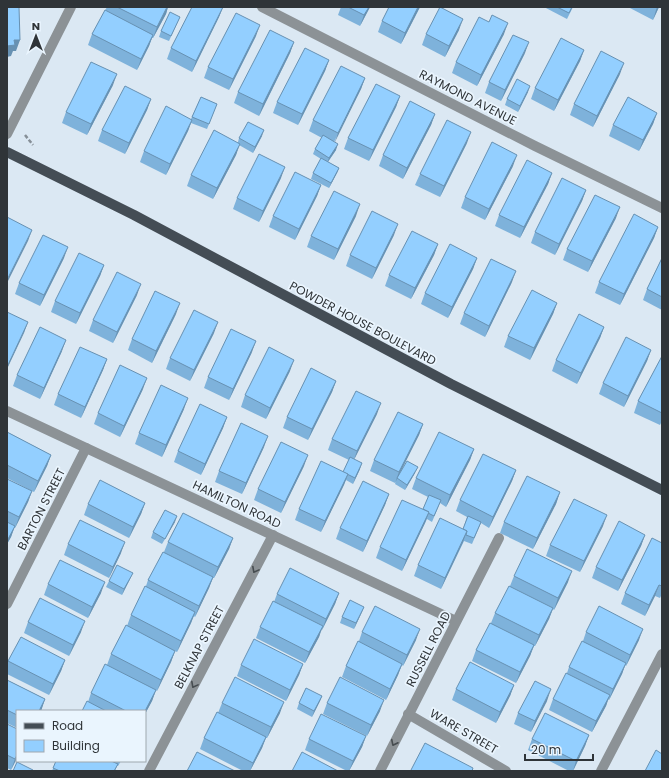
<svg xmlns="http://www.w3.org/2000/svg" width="669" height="778" font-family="Poppins,sans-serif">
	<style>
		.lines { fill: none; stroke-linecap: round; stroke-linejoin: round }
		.path { stroke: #868f97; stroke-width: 2.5; stroke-dasharray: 4 2; stroke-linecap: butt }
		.minor { stroke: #8c9296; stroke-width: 10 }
		.major { stroke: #444d55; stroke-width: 10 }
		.wall { fill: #7eb2db }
		.shaded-wall { fill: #6791b2 }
		.building { fill: #93cfff; stroke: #6791b2 }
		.oneway { stroke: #464c50 }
		.labels { text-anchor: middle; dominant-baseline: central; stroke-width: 3.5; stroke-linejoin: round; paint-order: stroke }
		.street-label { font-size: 12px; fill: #2f3438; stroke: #eaf5fe }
	</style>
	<rect width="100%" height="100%" fill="#dbe8f3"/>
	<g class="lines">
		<polyline class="path" points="25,135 33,145"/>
		<g class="minor">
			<polyline points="262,7 535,146 662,208"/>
			<polyline points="7,134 71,7"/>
			<polyline points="7,411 456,621"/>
			<polyline points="7,604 86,448"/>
			<polyline points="408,714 506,771"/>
			<polyline points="149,771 273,535"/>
			<polyline points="380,771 499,538"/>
			<polyline points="601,771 662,654"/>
		</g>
		<polyline class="major" points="7,152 134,215 451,384 662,490"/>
	</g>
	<g class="wall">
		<polygon points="107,7 168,7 166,14 153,38 152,38 149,46 137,70 88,45 92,34"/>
		<polygon points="223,7 219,17 192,72 167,59 171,48"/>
		<polygon points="341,7 370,7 360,26 338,15"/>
		<polygon points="389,7 420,7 401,44 378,32 382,21"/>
		<polygon points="544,7 573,7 567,19"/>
		<polygon points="628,7 659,7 653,20"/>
		<polygon points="180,17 169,41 159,37 161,31"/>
		<polygon points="489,22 504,34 477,86 452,73 456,62"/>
		<polygon points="459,30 445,57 422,45 426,34"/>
		<polygon points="256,36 229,90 204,78 208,67"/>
		<polygon points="294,42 290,53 259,116 234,103 238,92"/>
		<polygon points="584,50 580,61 554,111 531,99 535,88"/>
		<polygon points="525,53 501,101 485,93 489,82"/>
		<polygon points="329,60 325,71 298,125 273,113 277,102"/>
		<polygon points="620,74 593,127 570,115 574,104"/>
		<polygon points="365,78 361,89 334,142 336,150 328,162 339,168 337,173 329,188 311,179 313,173 321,159 313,154 315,149 322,138 309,131 313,120"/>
		<polygon points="113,85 87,135 62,123 66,112"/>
		<polygon points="528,92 518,112 505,105 507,99"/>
		<polygon points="400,96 396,107 369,161 344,149 348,138"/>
		<polygon points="201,97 217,104 207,129 191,123 188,131 166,175 140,162 144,151 191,119"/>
		<polygon points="151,99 147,110 125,154 98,141 102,130"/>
		<polygon points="657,113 653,124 639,151 609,136 613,125"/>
		<polygon points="435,114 431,125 403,179 379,166 383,155"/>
		<polygon points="262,136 253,153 239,145 236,155 213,199 187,186 191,175 238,142 239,138"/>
		<polygon points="467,143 440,197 415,185 420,174"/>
		<polygon points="513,166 485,220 461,208 465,197"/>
		<polygon points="552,173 548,184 520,238 495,226 499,215"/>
		<polygon points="281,178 259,222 233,209 237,198"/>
		<polygon points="321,185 317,196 295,240 269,227 273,216"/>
		<polygon points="586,190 582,201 555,255 531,243 535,232"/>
		<polygon points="356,216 334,260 307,247 311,236"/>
		<polygon points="616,218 588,272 563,260 567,249"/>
		<polygon points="658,227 654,238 620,305 595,293 599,282"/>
		<polygon points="394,235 372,279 346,266 350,255"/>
		<polygon points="438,244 434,255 411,299 385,286 389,275"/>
		<polygon points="64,258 40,306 15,294 19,283"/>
		<polygon points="477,258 473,269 448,318 421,304 425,293"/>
		<polygon points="662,258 662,310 643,300 647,289"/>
		<polygon points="104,265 100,276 76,324 51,312 55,301"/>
		<polygon points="512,282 485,337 460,324 464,313"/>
		<polygon points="137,295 113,343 89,331 93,320"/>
		<polygon points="557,303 553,314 530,360 504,347 508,336"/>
		<polygon points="176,314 152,363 128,350 132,339"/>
		<polygon points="604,327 600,338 577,384 552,371 556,360"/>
		<polygon points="214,333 190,381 166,369 170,358"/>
		<polygon points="651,350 647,361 624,407 599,394 603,383"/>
		<polygon points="62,351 40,399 13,386 17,375"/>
		<polygon points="252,352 229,400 204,388 208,377"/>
		<polygon points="662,356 662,421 660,425 634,413 638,401"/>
		<polygon points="107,359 103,370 81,418 54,405 58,394"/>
		<polygon points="290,371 266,419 241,407 245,395"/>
		<polygon points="336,381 332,392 308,440 283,428 287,417"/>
		<polygon points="143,389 120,437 94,424 98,413"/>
		<polygon points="184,409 162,457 135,444 139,433"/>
		<polygon points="377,414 354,459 360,469 353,484 346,480 321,532 295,520 299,509 343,472 349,460 328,450 332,439"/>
		<polygon points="227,417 223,428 201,475 174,462 178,451"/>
		<polygon points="423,424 419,435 399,474 415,473 405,490 395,484 396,481 395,483 370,471 374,460"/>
		<polygon points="7,432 51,455 47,466 34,492 7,478"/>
		<polygon points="264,447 242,494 215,482 219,471"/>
		<polygon points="474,449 470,460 446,507 440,503 432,522 427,519 402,571 376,558 380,547 423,509 428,497 412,489 416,478"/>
		<polygon points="304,466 281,513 254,500 258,489"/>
		<polygon points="516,470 512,481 489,528 481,523 472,544 464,541 441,589 414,576 418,565 463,529 467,517 456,511 460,500"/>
		<polygon points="7,479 32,491 28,502 15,528 14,528 11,537 7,544"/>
		<polygon points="560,492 556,504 533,549 500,533 504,522"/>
		<polygon points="389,494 385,505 363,552 336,539 340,528"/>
		<polygon points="145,503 141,514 129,538 84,515 88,504"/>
		<polygon points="175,522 162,544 151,538 153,532"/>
		<polygon points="603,526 580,572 546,556 550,545"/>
		<polygon points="645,535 641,546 618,591 592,578 596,567"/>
		<polygon points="233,538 229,549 214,578 213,578 209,588 195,617 194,616 191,623 177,652 175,651 171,662 157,691 156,690 152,701 145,714 145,711 82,711 88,702 91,693 107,665 111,654 127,626 131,615 146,586 148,580 164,552 168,542"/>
		<polygon points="662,543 662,594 660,598 655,596 645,616 621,604 625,593"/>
		<polygon points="68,544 121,553 109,578 64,555"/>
		<polygon points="514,576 568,582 554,610 553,609 549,619 535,646 534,646 530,656 516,683 472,661 476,650 491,623 495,613 510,586"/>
		<polygon points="130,579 122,595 106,587 109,581"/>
		<polygon points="48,584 101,593 88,618 44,595"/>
		<polygon points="339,593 335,604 322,630 321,629 319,637 305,663 256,638 260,627 274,602 277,594"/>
		<polygon points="364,607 354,629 340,623 342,617"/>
		<polygon points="28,622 81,632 69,656 24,633"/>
		<polygon points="362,632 416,640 403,666 402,665 398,675 386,700 342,677 346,666 359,641"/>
		<polygon points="586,632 639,640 626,666 625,665 622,674 609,700 608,699 606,706 592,732 549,710 553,699 567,673 569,667 583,641"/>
		<polygon points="65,660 61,671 49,695 7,674 7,665 8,661"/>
		<polygon points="303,664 299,675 286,701 237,676 241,665"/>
		<polygon points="7,680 45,699 41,711 17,711 17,728 7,723"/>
		<polygon points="514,685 510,696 496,723 452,700 456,689"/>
		<polygon points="322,696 320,701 312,717 297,709 299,703"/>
		<polygon points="547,701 531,732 514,724 518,713"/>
		<polygon points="222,703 280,713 267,738 266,738 262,748 250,771 243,771 200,749 204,738 218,713"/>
		<polygon points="327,703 380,711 367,736 323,714"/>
		<polygon points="7,724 17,758 11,770 7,768"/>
		<polygon points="589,735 585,746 573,771 569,771 528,750 532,739"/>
		<polygon points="366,736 362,747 349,771 347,771 305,750 309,739"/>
		<polygon points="56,761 121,761 118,766 117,766 115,771 52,771"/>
	</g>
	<g class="shaded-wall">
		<polygon points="167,7 168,7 166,14 153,38 157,27"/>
		<polygon points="223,7 219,17 192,72 196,61"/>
		<polygon points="369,7 370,7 360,26 364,15"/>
		<polygon points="418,7 420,7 401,44 405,33"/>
		<polygon points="657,7 659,7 653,20"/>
		<polygon points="463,19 459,30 445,57 449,46"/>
		<polygon points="508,23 504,34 477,86 481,75"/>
		<polygon points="260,25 256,36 229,90 233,79"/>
		<polygon points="153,35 149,46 137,70 141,59"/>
		<polygon points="14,40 20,40 16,51 13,51 11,56 7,57 7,46"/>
		<polygon points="294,42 290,53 259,116 263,104"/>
		<polygon points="529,42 525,53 501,101 505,90"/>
		<polygon points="584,50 580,61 554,111 558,100"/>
		<polygon points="329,60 325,71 298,125 302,114"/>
		<polygon points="624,63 620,74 593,127 597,116"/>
		<polygon points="117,74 113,85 87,135 91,124"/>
		<polygon points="365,78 361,89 334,144 338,133"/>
		<polygon points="530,86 528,92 518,112 520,106"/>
		<polygon points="400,96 396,107 369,161 373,150"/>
		<polygon points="151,99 147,110 125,154 129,143"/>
		<polygon points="657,113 653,124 639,151 643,140"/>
		<polygon points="435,114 431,125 403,179 407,168"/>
		<polygon points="192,120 188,131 166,175 170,164"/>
		<polygon points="264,130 262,136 253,153 255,147"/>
		<polygon points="471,132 467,143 440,197 444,186"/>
		<polygon points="240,144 236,155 213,199 217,188"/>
		<polygon points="338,144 336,150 327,163 329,158"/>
		<polygon points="517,155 513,166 485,220 489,209"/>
		<polygon points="285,167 281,178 259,222 263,211"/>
		<polygon points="339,168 337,173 329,188 331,183"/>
		<polygon points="552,173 548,184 520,238 524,227"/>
		<polygon points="321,185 317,196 295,240 299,229"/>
		<polygon points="586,190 582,201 555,255 559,244"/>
		<polygon points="360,204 356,216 334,260 338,249"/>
		<polygon points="620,207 616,218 588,272 592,261"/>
		<polygon points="398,224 394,235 372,279 376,268"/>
		<polygon points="658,227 654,238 620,305 624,294"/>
		<polygon points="32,230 28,241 7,283 8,278"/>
		<polygon points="438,244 434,255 411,299 415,288"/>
		<polygon points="68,247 64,258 40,306 44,295"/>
		<polygon points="477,258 473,269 448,318 452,307"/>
		<polygon points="104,265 100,276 76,324 80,313"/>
		<polygon points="516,271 512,282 485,337 489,326"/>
		<polygon points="141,284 137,295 113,343 117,332"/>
		<polygon points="180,303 176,314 152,363 156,351"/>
		<polygon points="557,303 553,314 530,360 534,348"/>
		<polygon points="28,322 24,333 7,369 7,367"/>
		<polygon points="218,322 214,333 190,381 194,370"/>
		<polygon points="604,327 600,338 577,384 581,373"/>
		<polygon points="66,340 62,351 40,399 44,388"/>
		<polygon points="256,341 252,352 229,400 233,389"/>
		<polygon points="651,350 647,361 624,407 628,396"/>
		<polygon points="107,359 103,370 81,418 85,407"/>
		<polygon points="294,360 290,371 266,419 270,408"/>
		<polygon points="147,378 143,389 120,437 124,426"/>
		<polygon points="336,381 332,392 308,440 312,429"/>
		<polygon points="188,398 184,409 162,457 166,445"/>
		<polygon points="381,403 377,414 353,462 357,451"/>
		<polygon points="227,417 223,428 201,475 205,464"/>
		<polygon points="423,424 419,435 395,483 399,472"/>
		<polygon points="268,436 264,447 242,494 246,483"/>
		<polygon points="474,449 470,460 446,507 450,495"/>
		<polygon points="51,455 47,466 34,492 38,481"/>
		<polygon points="308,455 304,466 281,513 285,502"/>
		<polygon points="362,463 360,469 353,484 355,478"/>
		<polygon points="418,467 415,473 405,490 407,485"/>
		<polygon points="516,470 512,481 489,528 493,517"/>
		<polygon points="348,474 344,485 321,532 325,521"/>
		<polygon points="32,491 28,502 15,528 19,517"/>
		<polygon points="560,492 556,504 533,549 537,538"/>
		<polygon points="389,494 385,505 363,552 367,541"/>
		<polygon points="145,503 141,514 129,538 133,527"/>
		<polygon points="429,512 425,523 402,571 406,560"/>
		<polygon points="607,515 603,526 580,572 584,561"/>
		<polygon points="177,516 175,522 162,544 165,539"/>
		<polygon points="15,526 11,537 7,544 7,541"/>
		<polygon points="467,531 463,542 441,589 445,578"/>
		<polygon points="645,535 641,546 618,591 622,580"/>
		<polygon points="233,538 229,549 214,578 218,567"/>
		<polygon points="125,542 121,553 109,578 113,567"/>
		<polygon points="572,571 568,582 554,610 558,598"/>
		<polygon points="133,573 122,595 124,589"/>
		<polygon points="213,577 209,588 195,617 199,606"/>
		<polygon points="105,582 101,593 88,618 92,607"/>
		<polygon points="659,585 655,596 645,616 649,605"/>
		<polygon points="339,593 335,604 322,630 326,619"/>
		<polygon points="364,607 362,612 354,629 356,623"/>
		<polygon points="553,608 549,619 535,646 539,635"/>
		<polygon points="195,612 191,623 177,652 181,641"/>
		<polygon points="85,621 81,632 69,656 73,645"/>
		<polygon points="323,626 319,637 305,663 309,652"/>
		<polygon points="420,629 416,640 403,666 407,655"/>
		<polygon points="643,629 639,640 626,666 630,655"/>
		<polygon points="534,645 530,656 516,683 520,672"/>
		<polygon points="175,651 171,662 157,691 161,680"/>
		<polygon points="65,660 61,671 49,695 53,684"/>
		<polygon points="626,663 622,674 609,700 613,689"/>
		<polygon points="303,664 299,675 286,701 290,690"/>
		<polygon points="402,664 398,675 386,700 390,689"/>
		<polygon points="514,685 510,696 496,723 500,712"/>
		<polygon points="551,689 547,701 531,732 535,721"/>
		<polygon points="156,690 152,701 145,714 145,711"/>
		<polygon points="610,695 606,706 592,732 596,721"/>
		<polygon points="322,696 320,701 312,717 314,711"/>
		<polygon points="45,699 41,711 39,711"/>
		<polygon points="384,700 380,711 367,736 371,725"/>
		<polygon points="284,702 280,713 267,738 271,727"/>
		<polygon points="589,735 585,746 573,771 576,761"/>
		<polygon points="366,736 362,747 349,771 353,761"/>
		<polygon points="266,737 262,748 250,771 253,763"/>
		<polygon points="17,755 17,758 11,770 15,759"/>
	</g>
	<g class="building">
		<polygon points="7,7 19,7 20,40 14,40 15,45 7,46"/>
		<polygon points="117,7 167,7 157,27"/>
		<polygon points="192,7 223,7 196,61 171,48"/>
		<polygon points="348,7 369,7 364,15"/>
		<polygon points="389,7 418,7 405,33 382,21"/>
		<polygon points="440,7 463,19 449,46 426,34"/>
		<polygon points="557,7 572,7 569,13"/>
		<polygon points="105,10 153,35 141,59 92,34"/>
		<polygon points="170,12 180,17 171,36 161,31"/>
		<polygon points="236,13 260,25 233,79 208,67"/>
		<polygon points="492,15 508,23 481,75 456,62 479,17 489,22"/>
		<polygon points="270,30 294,42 263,104 238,92"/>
		<polygon points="513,35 529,42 505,90 489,82"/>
		<polygon points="561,38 584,50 558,100 535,88"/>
		<polygon points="305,48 329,60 302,114 277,102"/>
		<polygon points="601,51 624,63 597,116 574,104"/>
		<polygon points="91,62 117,74 91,124 66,112"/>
		<polygon points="341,66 365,78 338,133 313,120"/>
		<polygon points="517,79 530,86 520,106 507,99"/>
		<polygon points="376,84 400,96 373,150 348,138"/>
		<polygon points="125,86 151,99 129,143 102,130"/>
		<polygon points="201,97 217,104 209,124 192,117"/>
		<polygon points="628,97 657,113 643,140 613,125"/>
		<polygon points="410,101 435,114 407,168 383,155"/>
		<polygon points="166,106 192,120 170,164 144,151"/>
		<polygon points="447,120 471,132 444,186 420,174"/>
		<polygon points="248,122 264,130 255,147 239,138"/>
		<polygon points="214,130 240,144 217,188 191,175"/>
		<polygon points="323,135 338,144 329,158 315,149"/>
		<polygon points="492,142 517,155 489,209 465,197"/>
		<polygon points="259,154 285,167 263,211 237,198"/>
		<polygon points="321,158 339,168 331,183 313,173"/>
		<polygon points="527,160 552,173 524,227 499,215"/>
		<polygon points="295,172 321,185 299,229 273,216"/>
		<polygon points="562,178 586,190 559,244 535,232"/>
		<polygon points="334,191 360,204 338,249 311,236"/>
		<polygon points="595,195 620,207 592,261 567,249"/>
		<polygon points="372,211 398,224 376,268 350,255"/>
		<polygon points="634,214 658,227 624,294 599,282"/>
		<polygon points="7,217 32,230 8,278 7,278"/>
		<polygon points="412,231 438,244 415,288 389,275"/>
		<polygon points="43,235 68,247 44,295 19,283"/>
		<polygon points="450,244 477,258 452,307 425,293"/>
		<polygon points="79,253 104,265 80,313 55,301"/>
		<polygon points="662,258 662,297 647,289"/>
		<polygon points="491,259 516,271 489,326 464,313"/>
		<polygon points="117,272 141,284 117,332 93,320"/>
		<polygon points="532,290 557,303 534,348 508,336"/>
		<polygon points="155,291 180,303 156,351 132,339"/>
		<polygon points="194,310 218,322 194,370 170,358"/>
		<polygon points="7,312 28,322 7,367"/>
		<polygon points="579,314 604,327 581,373 556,360"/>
		<polygon points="40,327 66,340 44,388 17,375"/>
		<polygon points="231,329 256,341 233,389 208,377"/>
		<polygon points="626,337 651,350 628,396 603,383"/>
		<polygon points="80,347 107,359 85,407 58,394"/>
		<polygon points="269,347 294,360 270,408 245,395"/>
		<polygon points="662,356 662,413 638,401"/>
		<polygon points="120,365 147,378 124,426 98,413"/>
		<polygon points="311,368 336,381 312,429 287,417"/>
		<polygon points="161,385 188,398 166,445 139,433"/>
		<polygon points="356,391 381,403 357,451 332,439"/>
		<polygon points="200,404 227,417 205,464 178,451"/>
		<polygon points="398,412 423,424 399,472 374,460"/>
		<polygon points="241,423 268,436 246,483 219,471"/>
		<polygon points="7,432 51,455 38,481 7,465"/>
		<polygon points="439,432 474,449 450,495 416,478"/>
		<polygon points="281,442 308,455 285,502 258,489"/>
		<polygon points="483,454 516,470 493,517 460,500"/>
		<polygon points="350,457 362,463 355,478 343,472"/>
		<polygon points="321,461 348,474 325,521 299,509"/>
		<polygon points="407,461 418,467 407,485 397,478"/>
		<polygon points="527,476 560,492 537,538 504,522"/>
		<polygon points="7,479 32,491 19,517 7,511"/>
		<polygon points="100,480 145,503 133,527 88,504"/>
		<polygon points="363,481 389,494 367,541 340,528"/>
		<polygon points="429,495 441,500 434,516 428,513 429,512 423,509"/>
		<polygon points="574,499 607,515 584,561 550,545"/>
		<polygon points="402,500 429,512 406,560 380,547"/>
		<polygon points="165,510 177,516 165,539 153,532"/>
		<polygon points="183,513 233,538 218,567 168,542"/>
		<polygon points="468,516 481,522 474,538 466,535 467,531 463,529"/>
		<polygon points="440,518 467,531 445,578 418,565"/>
		<polygon points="80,520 125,542 113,567 68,544"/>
		<polygon points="619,521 645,535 622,580 596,567"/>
		<polygon points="7,522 15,526 7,541"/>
		<polygon points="652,538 662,543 662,586 659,585 649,605 625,593"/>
		<polygon points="527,549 572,571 558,598 514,576"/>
		<polygon points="163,552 213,577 199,606 148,580"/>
		<polygon points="60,560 105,582 92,607 48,584"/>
		<polygon points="117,565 133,573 124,589 109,581"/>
		<polygon points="290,568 339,593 326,619 277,594"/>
		<polygon points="145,586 195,612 181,641 131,615"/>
		<polygon points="509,586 553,608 539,635 495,613"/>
		<polygon points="40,598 85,621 73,645 28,622"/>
		<polygon points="350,600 364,607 356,623 342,617"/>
		<polygon points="273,601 323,626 309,652 260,627"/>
		<polygon points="375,606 420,629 407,655 362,632"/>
		<polygon points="599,606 643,629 630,655 586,632"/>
		<polygon points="490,623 534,645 520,672 476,650"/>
		<polygon points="126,625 175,651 161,680 111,654"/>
		<polygon points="21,637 65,660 53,684 8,661"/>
		<polygon points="254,639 303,664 290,690 241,665"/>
		<polygon points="358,641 402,664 390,689 346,666"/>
		<polygon points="582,641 626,663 613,689 569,667"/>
		<polygon points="470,662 514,685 500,712 456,689"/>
		<polygon points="105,664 156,690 145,711 126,711 91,693"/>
		<polygon points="566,673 610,695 596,721 553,699"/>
		<polygon points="235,677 284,702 271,727 222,703"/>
		<polygon points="340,677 384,700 371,725 327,703"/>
		<polygon points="7,680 45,699 39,711 17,711 17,715 7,710"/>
		<polygon points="535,681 551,689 535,721 518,713"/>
		<polygon points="306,688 322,696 314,711 299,703"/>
		<polygon points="87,701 106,711 82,711"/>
		<polygon points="217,712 266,737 253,763 204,738"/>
		<polygon points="545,713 589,735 576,761 532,739"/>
		<polygon points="321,714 366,736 353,761 309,739"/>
		<polygon points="7,724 17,729 17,755 15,759 7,755"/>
		<polygon points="425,743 473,768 472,771 412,771 411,770"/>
		<polygon points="656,750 662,754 662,771 645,771"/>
		<polygon points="197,752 235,771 187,771"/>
		<polygon points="302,752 338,771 292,771"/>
		<polygon points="56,761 111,761 118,764 114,771 60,771 53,768"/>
		<polygon points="17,762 33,770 32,771 13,771"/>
	</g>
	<defs><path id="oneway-chevron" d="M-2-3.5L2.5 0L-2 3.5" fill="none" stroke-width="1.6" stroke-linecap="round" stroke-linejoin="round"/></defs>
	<g class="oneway">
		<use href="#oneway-chevron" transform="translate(255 570) rotate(118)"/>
		<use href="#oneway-chevron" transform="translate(194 685) rotate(118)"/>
		<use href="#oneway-chevron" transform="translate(394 743) rotate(116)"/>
	</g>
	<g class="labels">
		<g class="street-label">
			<text transform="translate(468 97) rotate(27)">RAYMOND AVENUE</text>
			<text transform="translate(363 323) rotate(28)">POWDER HOUSE BOULEVARD</text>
			<text transform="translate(237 504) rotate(25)">HAMILTON ROAD</text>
			<text transform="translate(41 509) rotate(-63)">BARTON STREET</text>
			<text transform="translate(199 647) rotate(-62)">BELKNAP STREET</text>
			<text transform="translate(428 649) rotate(-63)">RUSSELL ROAD</text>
			<text transform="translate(464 731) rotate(30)">WARE STREET</text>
		</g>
	</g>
	<rect width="669" height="778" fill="none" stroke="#2f3438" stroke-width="16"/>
	<rect x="16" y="710" width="130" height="52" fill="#eaf5fe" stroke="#9fa8af"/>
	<rect x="24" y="723" width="20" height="6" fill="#444d55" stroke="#9fa8af"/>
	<text x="52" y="730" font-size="12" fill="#2f3438">Road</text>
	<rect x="24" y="740" width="20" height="12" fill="#93cfff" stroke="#9fa8af"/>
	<text x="52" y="750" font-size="12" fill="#2f3438">Building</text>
	<g transform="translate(36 36)" stroke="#eaf5fe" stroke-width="3" paint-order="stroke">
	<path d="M0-3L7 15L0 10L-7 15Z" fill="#2f3438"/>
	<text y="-6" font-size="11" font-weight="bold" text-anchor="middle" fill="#2f3438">N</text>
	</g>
	<path d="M525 754v6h68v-6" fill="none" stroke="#2f3438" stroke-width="2"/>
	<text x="531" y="754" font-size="12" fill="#2f3438" stroke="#eaf5fe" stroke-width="3" paint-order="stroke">20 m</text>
</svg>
